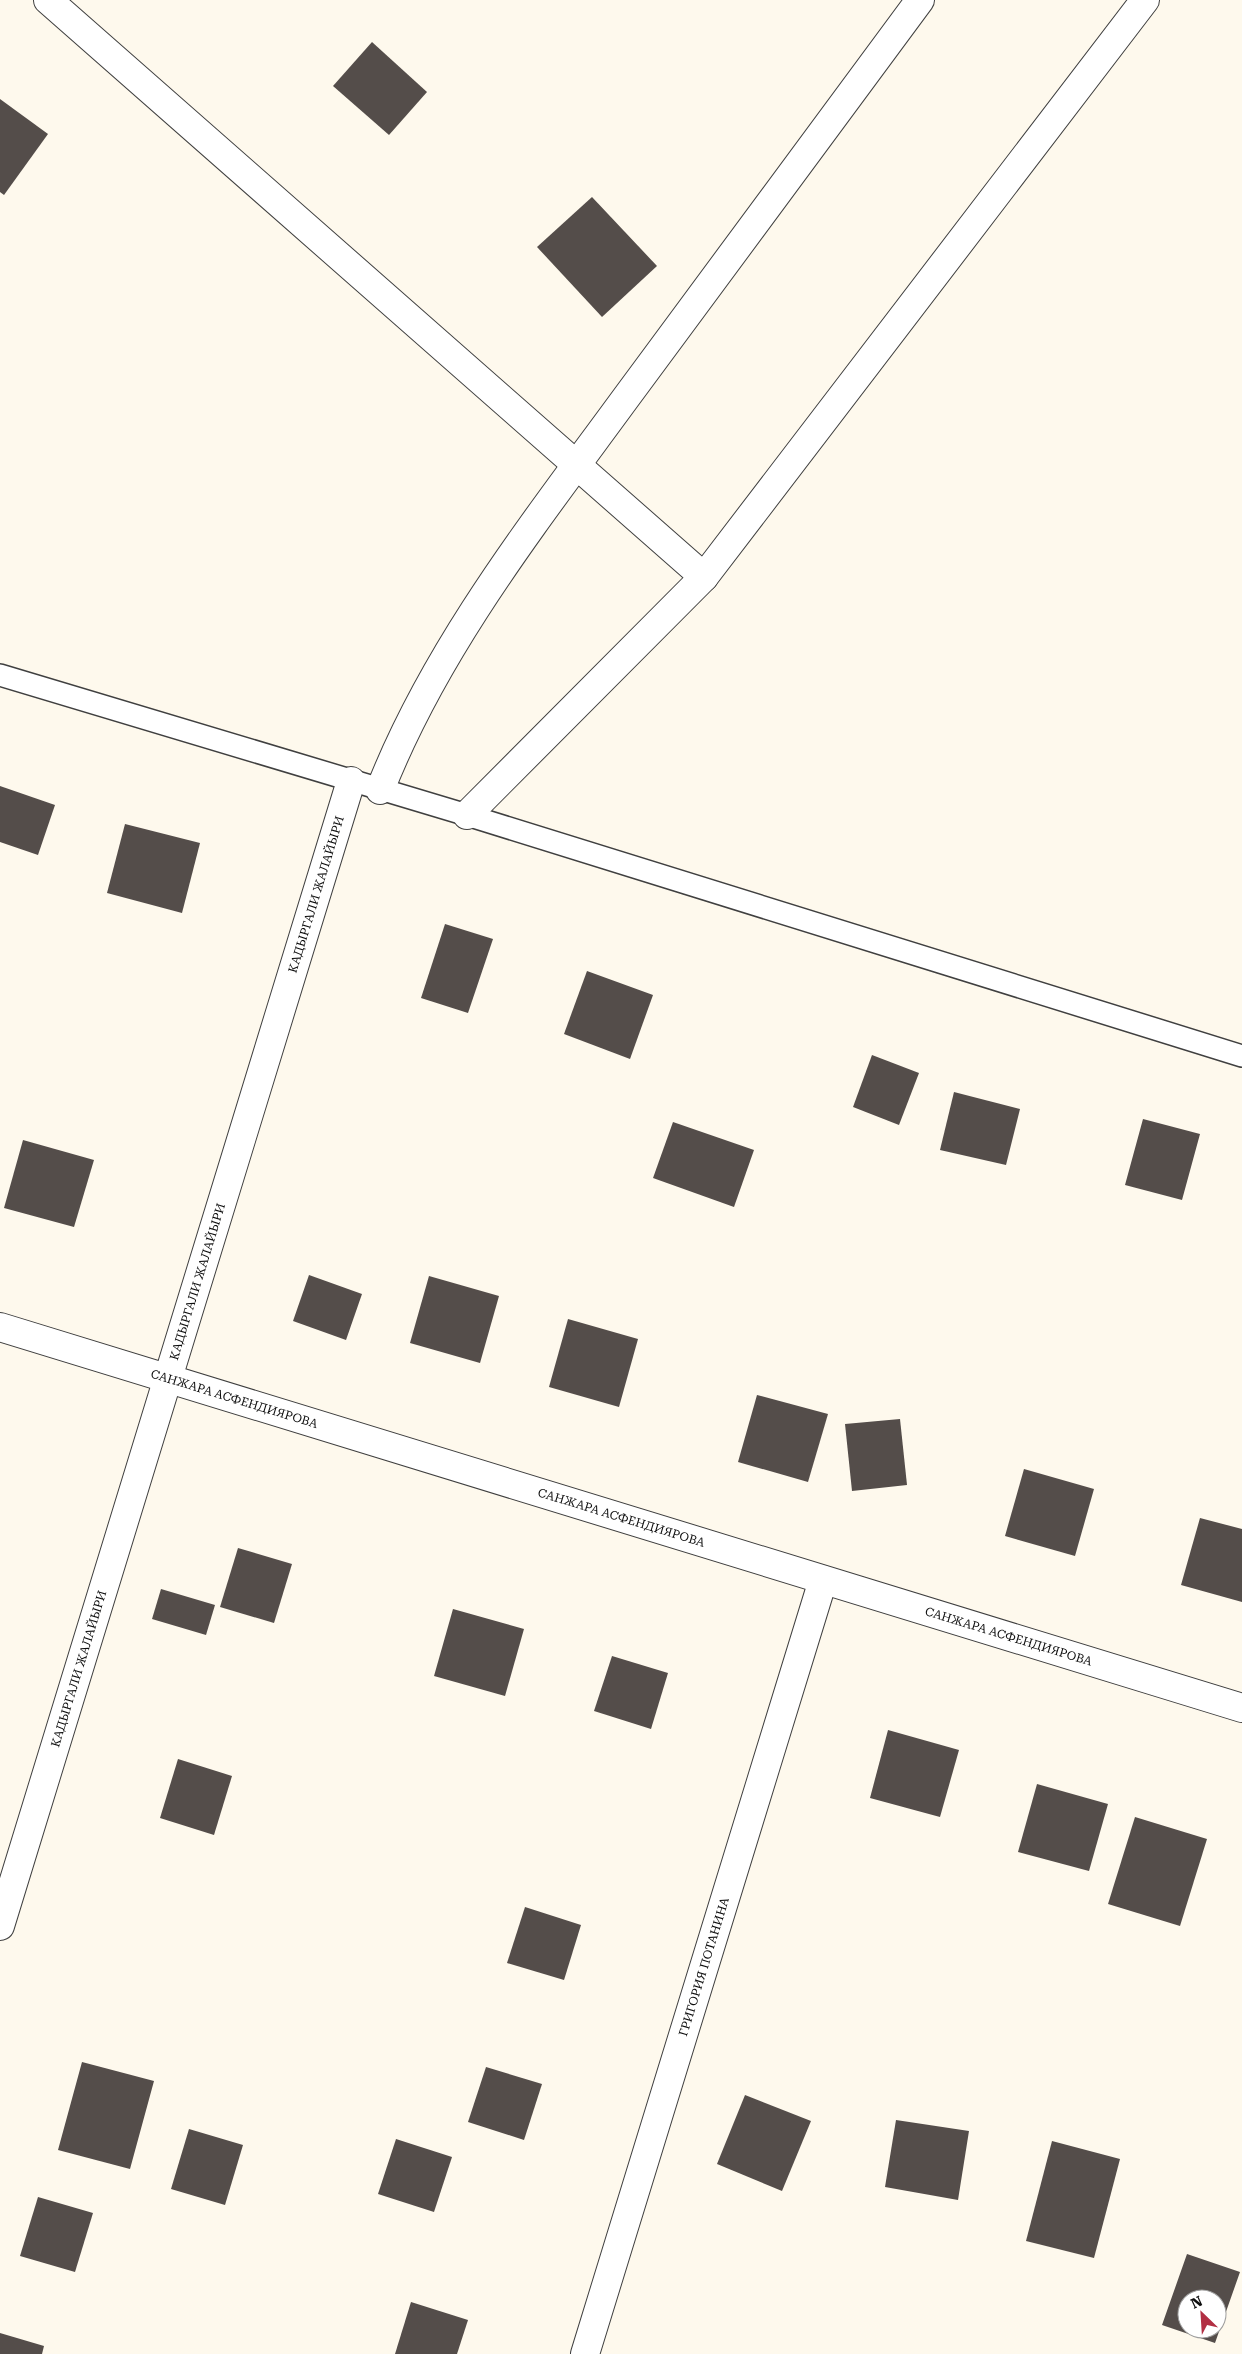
<svg xmlns="http://www.w3.org/2000/svg" width="1242" height="2354" font-family="'Roboto Serif',serif">
	<style>
		.building { fill: #544d4a; fill-rule: evenodd }
		.lines { fill: none; stroke-linecap: round; stroke-linejoin: round }
		.lane-casing { stroke: #404040; stroke-width: 24 }
		.street-casing { stroke: #404040; stroke-width: 30 }
		.lane { stroke: #fff; stroke-width: 21 }
		.street { stroke: #fff; stroke-width: 28 }
		.labels { text-anchor: middle; dominant-baseline: central; stroke-width: 5; stroke-linejoin: round; paint-order: stroke }
		.street-label { font-size: 12px; fill: #0d0d0d; stroke: #fff }
	</style>
	<rect width="100%" height="100%" fill="#fef9ed"/>
	<g class="building">
		<polygon points="372,42 427,92 389,135 333,86"/>
		<polygon points="0,99 48,134 4,195 0,192"/>
		<polygon points="592,197 657,266 602,317 537,247"/>
		<polygon points="0,786 55,805 38,855 0,842"/>
		<polygon points="125,824 200,843 182,913 107,893"/>
		<polygon points="445,924 493,939 468,1013 421,998"/>
		<polygon points="587,971 653,995 630,1059 564,1034"/>
		<polygon points="872,1055 919,1073 899,1125 853,1107"/>
		<polygon points="954,1092 1020,1109 1006,1165 940,1150"/>
		<polygon points="1143,1119 1200,1134 1182,1200 1125,1185"/>
		<polygon points="673,1122 754,1150 734,1207 653,1178"/>
		<polygon points="23,1140 94,1160 74,1227 4,1208"/>
		<polygon points="309,1275 362,1294 346,1340 293,1321"/>
		<polygon points="429,1276 499,1296 480,1363 410,1343"/>
		<polygon points="568,1319 638,1339 619,1407 549,1387"/>
		<polygon points="757,1395 828,1414 808,1482 738,1462"/>
		<polygon points="900,1419 907,1485 852,1491 845,1424"/>
		<polygon points="1024,1469 1094,1489 1075,1556 1005,1536"/>
		<polygon points="1200,1518 1242,1529 1242,1602 1181,1585"/>
		<polygon points="238,1548 292,1564 274,1623 220,1607"/>
		<polygon points="161,1589 215,1605 206,1635 152,1619"/>
		<polygon points="453,1609 524,1629 505,1696 434,1676"/>
		<polygon points="612,1656 668,1673 651,1729 594,1711"/>
		<polygon points="888,1730 959,1750 940,1817 870,1798"/>
		<polygon points="178,1759 232,1776 214,1835 160,1818"/>
		<polygon points="1037,1784 1108,1804 1089,1871 1018,1852"/>
		<polygon points="1135,1817 1207,1839 1180,1926 1108,1904"/>
		<polygon points="525,1907 581,1925 564,1980 507,1963"/>
		<polygon points="82,2062 154,2081 130,2169 58,2150"/>
		<polygon points="486,2067 542,2084 524,2140 468,2122"/>
		<polygon points="745,2095 811,2121 782,2191 717,2164"/>
		<polygon points="896,2120 969,2131 958,2200 885,2187"/>
		<polygon points="189,2129 243,2145 225,2205 171,2189"/>
		<polygon points="396,2139 452,2157 434,2212 378,2194"/>
		<polygon points="1052,2141 1120,2159 1094,2258 1026,2241"/>
		<polygon points="38,2197 93,2213 75,2272 20,2256"/>
		<path d="M1187,2254L1240,2272L1215,2343L1162,2325ZM1187,2299H1217V2329H1187Z"/>
		<polygon points="411,2302 468,2320 457,2354 395,2354"/>
		<polygon points="0,2333 44,2346 42,2354 0,2354"/>
	</g>
	<g class="lines">
		<g class="lane-casing">
			<polyline id="lane" points="0,675 467,815 1242,1056"/>
		</g>
		<g class="street-casing">
			<g id="street">
				<polyline points="48,0 704,577"/>
				<path d="M380,790C436,647 535,522 625,399C724,266 822,133 920,0"/>
				<polyline points="467,815 704,577 1145,0"/>
				<path id="s1" d="M0,1327L1242,1708"/>
				<path id="s2" d="M0,1926L351,781"/>
				<path id="s3" d="M585,2354L823,1580"/>
			</g>
		</g>
		<use href="#lane" class="lane"/>
		<use href="#street" class="street"/>
	</g>
	<g class="labels">
		<g class="street-label">
			<text stroke="none"><textPath href="#s2" startOffset="1079">КАДЫРГАЛИ ЖАЛАЙЫРИ</textPath></text>
			<text stroke="none"><textPath href="#s2" startOffset="674">КАДЫРГАЛИ ЖАЛАЙЫРИ</textPath></text>
			<text stroke="none"><textPath href="#s1" startOffset="245">САНЖАРА АСФЕНДИЯРОВА</textPath></text>
			<text stroke="none"><textPath href="#s1" startOffset="650">САНЖАРА АСФЕНДИЯРОВА</textPath></text>
			<text stroke="none"><textPath href="#s1" startOffset="1055">САНЖАРА АСФЕНДИЯРОВА</textPath></text>
			<text stroke="none"><textPath href="#s2" startOffset="269">КАДЫРГАЛИ ЖАЛАЙЫРИ</textPath></text>
			<text stroke="none"><textPath href="#s3" startOffset="405">ГРИГОРИЯ ПОТАНИНА</textPath></text>
		</g>
	</g>
	<g transform="translate(1202 2314) rotate(335)"><circle r="24" fill="#ffffff" stroke="#9e9e9e"/>
	<path d="M0-4L9 19L0 12L-9 19Z" fill="#b22f43"/>
	<text y="-8" font-size="14" font-weight="bold" text-anchor="middle" fill="#0d0d0d">N</text>
	</g>
</svg>
